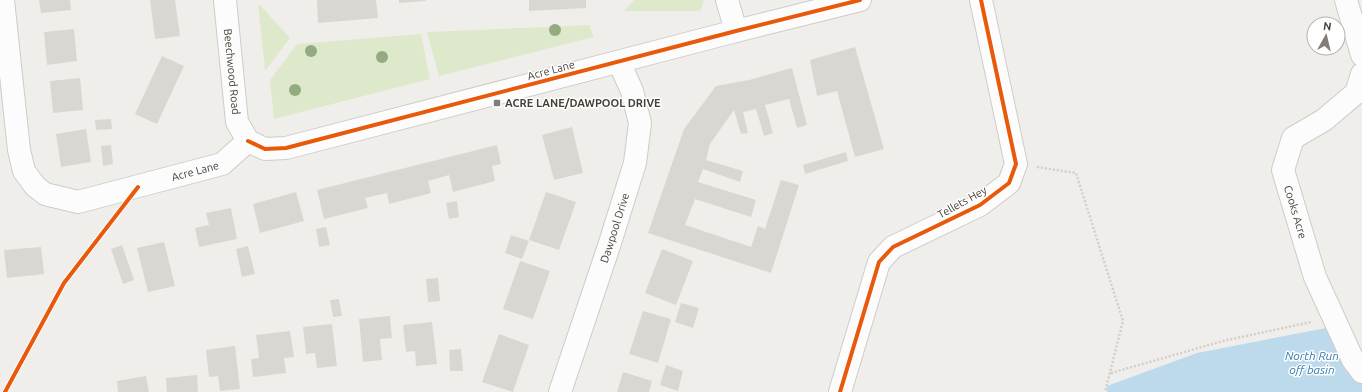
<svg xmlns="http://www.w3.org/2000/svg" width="1362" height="392" font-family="Ubuntu,sans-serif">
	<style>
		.green { fill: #dee9cc }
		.water { fill: #bddaec }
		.building { fill: #dad7d3 }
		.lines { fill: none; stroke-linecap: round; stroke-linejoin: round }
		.street-casing { stroke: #ceccc8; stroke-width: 24 }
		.path { stroke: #d1cecb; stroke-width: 2.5; stroke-dasharray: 2 2; stroke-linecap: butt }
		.street { stroke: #fdfcfc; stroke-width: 22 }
		.cycleway-casing { stroke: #fff; stroke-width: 6 }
		.cycleway { stroke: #e8590c; stroke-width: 4 }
		.tree { fill: #94ab82 }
		.poi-dot { fill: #827d76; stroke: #fff; stroke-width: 1.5 }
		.labels { text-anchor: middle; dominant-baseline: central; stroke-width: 3; stroke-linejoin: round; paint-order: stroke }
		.street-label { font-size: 11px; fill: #464037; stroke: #fff }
		.poi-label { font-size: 11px; font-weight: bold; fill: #464037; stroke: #fff; text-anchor: start }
		.water-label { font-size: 12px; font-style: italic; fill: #357bac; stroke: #fff }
	</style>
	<rect width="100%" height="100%" fill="#f0eeeb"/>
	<g class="green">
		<polygon points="634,0 704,0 700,11 624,11"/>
		<polygon points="258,3 290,38 265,71"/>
		<polygon points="589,25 594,37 439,76 427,32"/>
		<polygon points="421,34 430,79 274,119 270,80 297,44"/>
	</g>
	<polygon class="water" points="1331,327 1362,385 1362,392 1107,392 1107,386 1197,353"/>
	<g class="building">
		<polygon points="39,0 70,0 71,10 41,13"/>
		<polygon points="150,0 175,0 180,36 155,39"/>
		<polygon points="317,0 376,0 378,18 318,23"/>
		<polygon points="399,0 425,0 426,1 399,3"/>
		<polygon points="529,0 586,0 586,8 529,11"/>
		<polygon points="74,29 77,61 47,65 44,32"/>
		<polygon points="855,47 884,149 855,157 837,91 817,96 810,60"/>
		<polygon points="162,56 184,66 157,124 135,114"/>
		<polygon points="792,68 807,125 797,128 789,99 765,105 773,133 764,136 756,109 743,112 748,133 741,134 734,110 710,144 706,160 743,171 740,182 703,169 698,182 756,200 751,217 695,199 685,225 751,247 758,226 765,229 781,180 799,185 771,273 648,233 684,129 716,86 749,80"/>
		<polygon points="80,78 83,110 53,113 50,81"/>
		<polygon points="111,119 112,129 96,130 95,120"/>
		<polygon points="572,127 583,173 554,180 542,135"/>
		<polygon points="86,129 91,162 61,167 56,134"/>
		<polygon points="111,145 113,164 103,166 101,146"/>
		<polygon points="497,145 501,164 492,166 495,181 453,192 449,175 428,181 431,193 389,204 387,193 365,198 368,208 324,219 317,190"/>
		<polygon points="846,152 848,161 805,174 803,165"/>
		<polygon points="296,192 304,221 260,233 253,204"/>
		<polygon points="546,192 576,202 559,250 529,240"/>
		<polygon points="457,201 459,217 449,219 446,203"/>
		<polygon points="231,208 237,239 199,247 195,228 209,225 206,213"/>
		<polygon points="326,227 330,245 319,247 316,229"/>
		<polygon points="511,235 529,241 522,259 505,253"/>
		<polygon points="164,242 175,286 148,292 137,248"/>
		<polygon points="122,245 134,280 123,284 111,249"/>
		<polygon points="248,246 255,274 242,277 236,249"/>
		<polygon points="41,247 44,274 7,278 4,250"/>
		<polygon points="662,249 693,261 676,305 645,293"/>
		<polygon points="520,261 550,271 533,319 503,309"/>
		<polygon points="438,278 440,301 428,302 426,279"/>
		<polygon points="339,299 342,316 333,317 330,300"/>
		<polygon points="681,303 699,308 693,328 675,322"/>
		<polygon points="643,311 671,319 658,363 629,354"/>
		<polygon points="390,316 392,338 380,339 382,360 363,362 359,319"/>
		<polygon points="432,322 437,364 416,366 415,351 406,352 403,325"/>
		<polygon points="332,324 337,366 317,368 315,353 306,354 303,327"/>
		<polygon points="290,331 294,357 284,358 286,373 253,377 251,359 259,358 256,335"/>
		<polygon points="499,334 529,345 513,392 482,382"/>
		<polygon points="235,346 240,389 220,391 218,376 209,377 206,350"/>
		<polygon points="461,349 463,371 450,371 449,350"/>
		<polygon points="666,365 683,371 678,391 660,385"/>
		<polygon points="623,372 652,381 649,392 617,392"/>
		<polygon points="197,375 198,392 167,392 166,378"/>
		<polygon points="146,376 149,392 118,392 117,381"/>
	</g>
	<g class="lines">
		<g class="street-casing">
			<g id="street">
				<path id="s1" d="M3,0L19,150L24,171L35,186L45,194L78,202L222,164L248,141"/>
				<path id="s2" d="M225,0L237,122L248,141"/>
				<polyline points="727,0 736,31"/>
				<polyline points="1346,0 1362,55"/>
				<path id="s3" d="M1362,74L1356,93L1324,120L1293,138L1283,170L1315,277L1353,360L1362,372"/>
				<polyline points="248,141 265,149 286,148 736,31 860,0"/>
				<path id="s4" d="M560,392L609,246L635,163L640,123L632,91L619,62"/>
				<polyline points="840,392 879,262 893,247 980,205 1009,183 1016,164 981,0"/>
			</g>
		</g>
		<g class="path">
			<polyline points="1037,167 1076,173 1123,321 1105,392"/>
			<polyline points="1111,373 1223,341 1311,322"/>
		</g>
		<use href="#street" class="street"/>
		<g class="cycleway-casing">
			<g id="cycleway">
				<polyline points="248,141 265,149 286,148 736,31 860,0"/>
				<polyline points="5,392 64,283 138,187"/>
				<polyline points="840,392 879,262 893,247 980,205 1009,183 1016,164 981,0"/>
			</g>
		</g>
		<use href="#cycleway" class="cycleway"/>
	</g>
	<g class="tree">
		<circle cx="555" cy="30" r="6"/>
		<circle cx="311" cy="51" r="6"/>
		<circle cx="382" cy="57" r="6"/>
		<circle cx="295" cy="90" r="6"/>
	</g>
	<rect class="poi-dot" x="493" y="99" width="8" height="8" rx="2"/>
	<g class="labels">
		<g class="street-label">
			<text transform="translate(551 70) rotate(-15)">Acre Lane</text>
			<text stroke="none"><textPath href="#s2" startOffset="72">Beechwood Road</textPath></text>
			<text stroke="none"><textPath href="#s1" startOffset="359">Acre Lane</textPath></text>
			<text transform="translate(962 202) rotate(-29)">Tellets Hey</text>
			<text stroke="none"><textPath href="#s3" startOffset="175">Cooks Acre</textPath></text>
			<text stroke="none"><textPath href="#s4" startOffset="173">Dawpool Drive</textPath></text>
		</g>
		<g class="poi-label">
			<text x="505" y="103">ACRE LANE/DAWPOOL DRIVE</text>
		</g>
		<g class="water-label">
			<text x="1312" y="355">North Run<tspan x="1312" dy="14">off basin</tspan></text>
		</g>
	</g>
	<g transform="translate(1326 36) rotate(8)"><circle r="19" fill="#ffffff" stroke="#b5b3af"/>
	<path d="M0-3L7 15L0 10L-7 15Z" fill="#827d76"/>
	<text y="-6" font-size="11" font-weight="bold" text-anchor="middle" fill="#464037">N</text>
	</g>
</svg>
